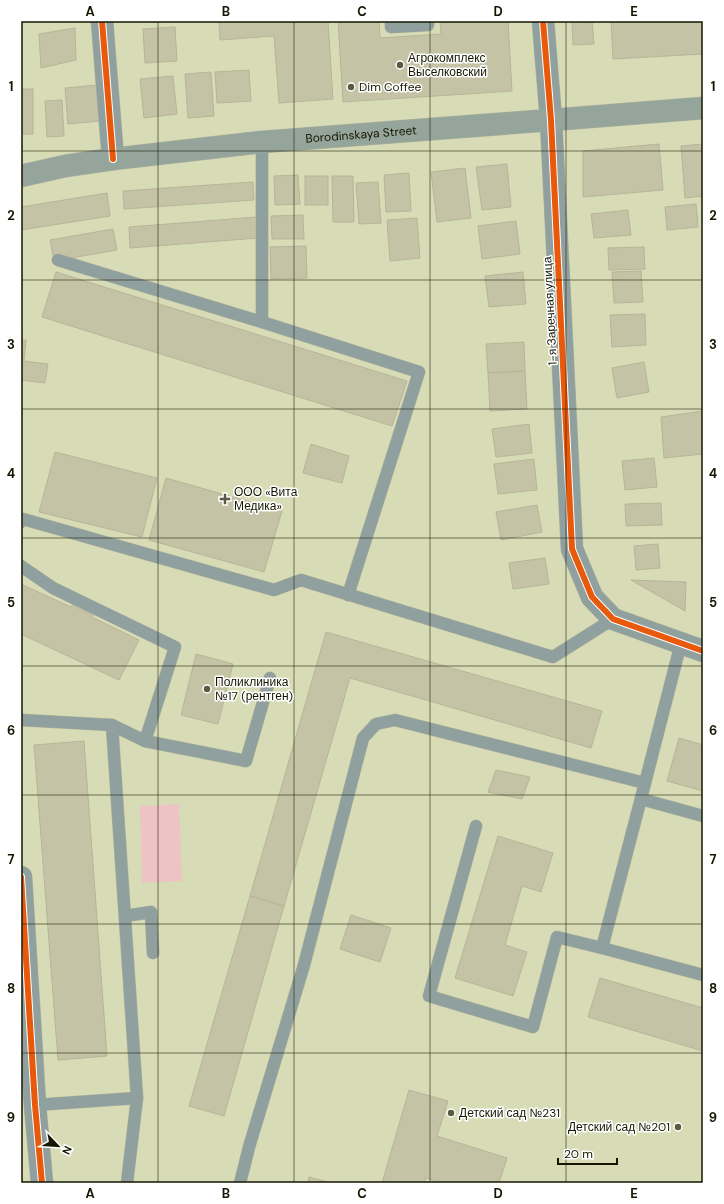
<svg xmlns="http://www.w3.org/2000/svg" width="724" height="1204" font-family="'DM Sans',sans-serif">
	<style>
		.green { fill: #edc3c4 }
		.building { fill: #c5c3a6; stroke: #b7b598 }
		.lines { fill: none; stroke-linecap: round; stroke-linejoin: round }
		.lane-casing { stroke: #b5b89c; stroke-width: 13 }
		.street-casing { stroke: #b5b89c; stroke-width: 23 }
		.secondary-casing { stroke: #b5b89c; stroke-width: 23 }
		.lane { stroke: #90a09e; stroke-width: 12 }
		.street { stroke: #90a09e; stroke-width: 22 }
		.secondary { stroke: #96a59c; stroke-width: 22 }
		.cycleway-casing { stroke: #fff; stroke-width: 8 }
		.cycleway { stroke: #e8590c; stroke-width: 6 }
		.grid { fill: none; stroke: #151700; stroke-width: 1; stroke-opacity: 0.55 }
		.poi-dot { fill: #595c40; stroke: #fff; stroke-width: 1.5 }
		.labels { text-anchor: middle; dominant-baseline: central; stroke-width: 3; stroke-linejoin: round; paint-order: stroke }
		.poi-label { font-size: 12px; fill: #151700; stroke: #fff; text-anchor: start }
		.street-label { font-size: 12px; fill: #151700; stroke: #fff }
		.neatline { fill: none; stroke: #151700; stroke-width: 1.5 }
		.grid-label { font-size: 13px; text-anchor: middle; font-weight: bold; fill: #151700 }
	</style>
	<rect width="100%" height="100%" fill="#d7dbb6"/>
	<polygon class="green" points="179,804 182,881 142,883 140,806"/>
	<g class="building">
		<polygon points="219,21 328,21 333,99 279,103 274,36 220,40"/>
		<polygon points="338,21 379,21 380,38 441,34 440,21 508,21 512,91 343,102"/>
		<polygon points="572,21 592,21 594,44 573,45"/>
		<polygon points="611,21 703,21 703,54 613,59"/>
		<polygon points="175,27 177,61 145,63 143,29"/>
		<polygon points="75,28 76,60 41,68 39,34"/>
		<polygon points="249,70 251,101 217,103 215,72"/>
		<polygon points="211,72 214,116 188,118 185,74"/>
		<polygon points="173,76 177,114 144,118 140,79"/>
		<polygon points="97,85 100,121 68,124 65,88"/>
		<rect x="21" y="89" width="12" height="45"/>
		<polygon points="62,100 64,136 47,137 45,101"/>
		<polygon points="659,144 663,190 583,197 583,151"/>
		<polygon points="703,144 703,196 685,198 681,146"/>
		<polygon points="507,164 511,207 482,210 476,167"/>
		<polygon points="465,168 471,218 437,222 431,172"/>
		<polygon points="409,173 411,211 386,212 384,175"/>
		<polygon points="298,175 300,204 275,205 274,176"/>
		<rect x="305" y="176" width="23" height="29"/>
		<polygon points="332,176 353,176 354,222 333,222"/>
		<polygon points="253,182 254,200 124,209 123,191"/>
		<polygon points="378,182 381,223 359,224 356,183"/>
		<polygon points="107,193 110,216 21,230 21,207"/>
		<polygon points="696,204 698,227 667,230 665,207"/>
		<polygon points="628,210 631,235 594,238 591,214"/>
		<polygon points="303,215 304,239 272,239 271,216"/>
		<polygon points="257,217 258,238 130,248 129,227"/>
		<polygon points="417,218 420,258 390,261 387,220"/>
		<polygon points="516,221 520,254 482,259 478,226"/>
		<polygon points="113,229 117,250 54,261 50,240"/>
		<polygon points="306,246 307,278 271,279 270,247"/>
		<polygon points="644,247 645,269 609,270 608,248"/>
		<polygon points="641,271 643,302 614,303 612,272"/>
		<polygon points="56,272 407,381 392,426 42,317"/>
		<polygon points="523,272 526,304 489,307 485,276"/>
		<polygon points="645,314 646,345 612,347 610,315"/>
		<polygon points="21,331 22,331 21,340 26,340 24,361 48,364 45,383 21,380"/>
		<polygon points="524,342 525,371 488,373 486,344"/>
		<polygon points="644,362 649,392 617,398 612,368"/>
		<polygon points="525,371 527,409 490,411 488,373"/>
		<polygon points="703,411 703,454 664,458 661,417"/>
		<polygon points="529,424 532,453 496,457 492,429"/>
		<polygon points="311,444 349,456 342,483 303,473"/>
		<polygon points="55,452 157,478 142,537 39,512"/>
		<polygon points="654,458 657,487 625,490 622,461"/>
		<polygon points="534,459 537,490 498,494 494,464"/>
		<polygon points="166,478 282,511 264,572 149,540"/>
		<polygon points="661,503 662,525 626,526 625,504"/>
		<polygon points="537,505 542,532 501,540 496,512"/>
		<polygon points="658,544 660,568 636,570 634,546"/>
		<polygon points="545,558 549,584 513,589 509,563"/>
		<polygon points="631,580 686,582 685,611"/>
		<polygon points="23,585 71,607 72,605 93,615 92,617 139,640 119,680 21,634 21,589"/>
		<polygon points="326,632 602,711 591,748 350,678 284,906 250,896"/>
		<polygon points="196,654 233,664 218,724 181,715"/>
		<polygon points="679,738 703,745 703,791 667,781"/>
		<polygon points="84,741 107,1056 58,1060 34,745"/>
		<polygon points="496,770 530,777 522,799 488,792"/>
		<polygon points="498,836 553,853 541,892 522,886 505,945 527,952 513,996 455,978"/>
		<polygon points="250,896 284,906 224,1116 189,1106"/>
		<polygon points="351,915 391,928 380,962 340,949"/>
		<polygon points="600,978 703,1008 703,1051 588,1017"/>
		<polygon points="409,1090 448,1101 437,1136 507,1158 499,1183 441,1183 426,1178 424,1183 382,1183"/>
		<polygon points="309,1177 331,1183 308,1183"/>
	</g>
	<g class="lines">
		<g class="lane-casing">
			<g id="lane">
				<polyline points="391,21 391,27 428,25 428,21"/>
				<polyline points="262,142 262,322"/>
				<polyline points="58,260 262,322 419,372 348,595"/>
				<polyline points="21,522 23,519 274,590 301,580 553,657 613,619"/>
				<polyline points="21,566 53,588 175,647 145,741"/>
				<polyline points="21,720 112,725 145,741 246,761 270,678"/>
				<polyline points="112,725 137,1098 127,1183"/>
				<polyline points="641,799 703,816"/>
				<polyline points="476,826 429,996 533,1027 557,937 602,948 645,783"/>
				<polyline points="125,916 151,912 153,953"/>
				<polyline points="602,948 703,975"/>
				<polyline points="35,1105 137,1098"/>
				<polyline points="240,1183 249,1147 304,965 363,738 376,724 395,720 645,783 681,643"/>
			</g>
		</g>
		<g class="street-casing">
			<g id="street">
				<polyline points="102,21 113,159"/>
				<polyline points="543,21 551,120 572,549 592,597 613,619 703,651"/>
				<polyline points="21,877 35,1105 42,1183"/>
			</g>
		</g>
		<g class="secondary-casing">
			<g id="secondary">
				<path id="s1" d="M21,176L65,166L113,159L262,142L551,120L703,108"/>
			</g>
		</g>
		<use href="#lane" class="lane"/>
		<use href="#street" class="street"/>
		<use href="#secondary" class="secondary"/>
		<g class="cycleway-casing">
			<g id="cycleway">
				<polyline points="102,21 113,159"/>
				<polyline points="543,21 551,120 572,549 592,597 613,619 703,651"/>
				<polyline points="21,877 35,1105 42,1183"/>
			</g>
		</g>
		<use href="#cycleway" class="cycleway"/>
	</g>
	<path class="grid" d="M158,21V1183M294,21V1183M430,21V1183M566,21V1183M21,151H703M21,280H703M21,409H703M21,538H703M21,666H703M21,795H703M21,924H703M21,1053H703"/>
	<g class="poi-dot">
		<circle cx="400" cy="65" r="4"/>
		<circle cx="351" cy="87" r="4"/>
		<path d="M223 493h4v4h4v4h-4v4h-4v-4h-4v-4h4z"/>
		<circle cx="207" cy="689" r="4"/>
		<circle cx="451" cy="1113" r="4"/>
		<circle cx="678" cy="1127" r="4"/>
	</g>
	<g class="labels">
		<g class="poi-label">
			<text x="408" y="58">Агрокомплекс<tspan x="408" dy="14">Выселковский</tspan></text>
			<text x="359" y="87">Dim Coffee</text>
			<text x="234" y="492">ООО «Вита<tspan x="234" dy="14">Медика»</tspan></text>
			<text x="215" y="682">Поликлиника<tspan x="215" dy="14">№17 (рентген)</tspan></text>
			<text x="459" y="1113">Детский сад №231</text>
			<text x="670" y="1127" text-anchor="end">Детский сад №201</text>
		</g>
		<g class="street-label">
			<text stroke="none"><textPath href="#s1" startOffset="343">Borodinskaya Street</textPath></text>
			<text transform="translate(550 311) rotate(-93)">1-я Заречная улица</text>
		</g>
	</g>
	<rect width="724" height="1204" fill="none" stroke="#ffffff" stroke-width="44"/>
	<g transform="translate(58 1146) rotate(115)" stroke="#ffffff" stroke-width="3" paint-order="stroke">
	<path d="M0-3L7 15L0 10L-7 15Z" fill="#151700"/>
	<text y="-6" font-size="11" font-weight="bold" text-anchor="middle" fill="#151700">N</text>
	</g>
	<path d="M558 1158v6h59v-6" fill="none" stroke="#151700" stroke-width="2"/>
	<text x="564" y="1158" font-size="12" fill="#151700" stroke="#ffffff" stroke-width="3" paint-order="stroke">20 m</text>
	<rect x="22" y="22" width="680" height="1160" class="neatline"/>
	<g class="grid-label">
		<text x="90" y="16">A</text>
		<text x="226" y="16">B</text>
		<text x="362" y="16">C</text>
		<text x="498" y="16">D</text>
		<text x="634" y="16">E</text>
		<text x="11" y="91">1</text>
		<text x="713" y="91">1</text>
		<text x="11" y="220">2</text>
		<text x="713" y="220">2</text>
		<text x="11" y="349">3</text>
		<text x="713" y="349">3</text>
		<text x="11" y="478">4</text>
		<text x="713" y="478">4</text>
		<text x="11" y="607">5</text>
		<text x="713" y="607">5</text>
		<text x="11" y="735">6</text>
		<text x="713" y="735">6</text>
		<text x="11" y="864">7</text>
		<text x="713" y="864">7</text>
		<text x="11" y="993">8</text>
		<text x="713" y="993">8</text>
		<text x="11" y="1122">9</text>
		<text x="713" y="1122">9</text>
		<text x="90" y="1198">A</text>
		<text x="226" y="1198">B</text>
		<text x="362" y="1198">C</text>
		<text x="498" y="1198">D</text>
		<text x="634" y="1198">E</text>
	</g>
</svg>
